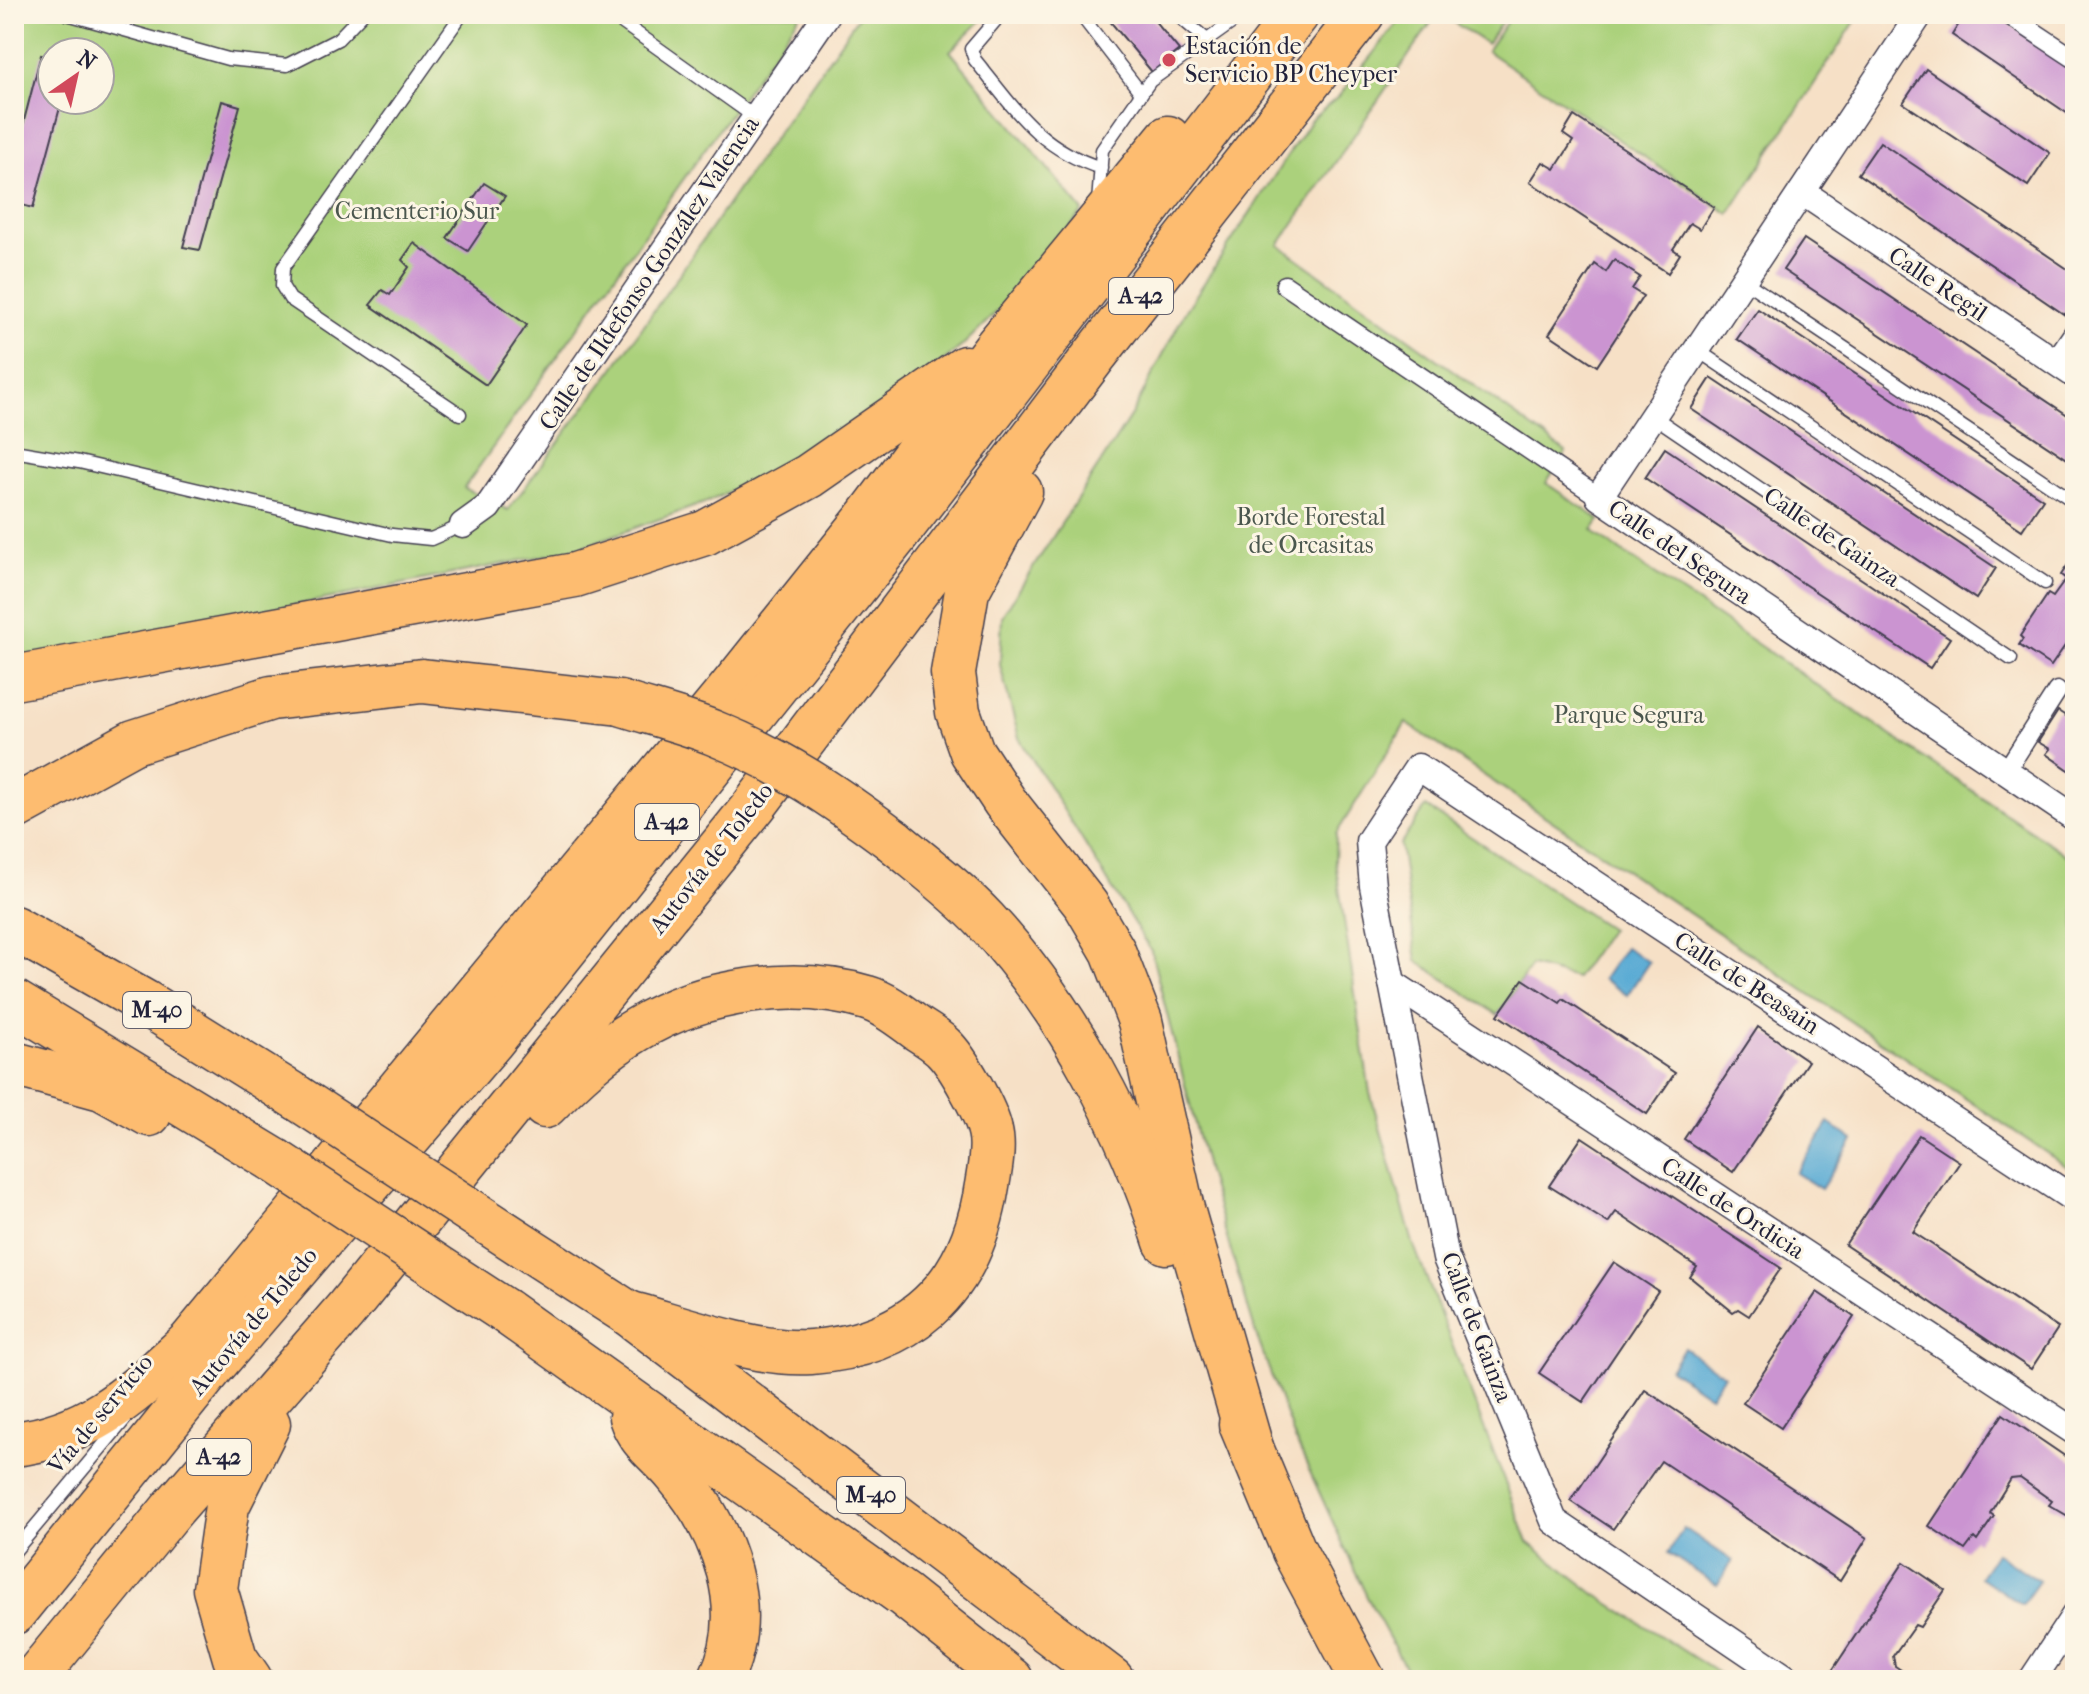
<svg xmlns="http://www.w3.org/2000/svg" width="2089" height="1694" font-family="'IM FELL French Canon',serif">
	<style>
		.green { fill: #abd17c; stroke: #667a5c; stroke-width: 2; fill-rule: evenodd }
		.water { fill: #59aad4; stroke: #3e6688; stroke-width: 2 }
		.building { fill: #cb94d1 }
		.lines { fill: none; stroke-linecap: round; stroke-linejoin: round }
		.service-casing { stroke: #423e50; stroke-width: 15 }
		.pedestrian-casing { stroke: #423e50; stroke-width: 21 }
		.minor-casing { stroke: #423e50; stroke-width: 29 }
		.motorway-casing { stroke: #423e50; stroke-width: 47 }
		.service { stroke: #fff; stroke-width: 12 }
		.pedestrian { stroke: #fff; stroke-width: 18 }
		.minor { stroke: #fff; stroke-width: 26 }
		.motorway { stroke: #fdbc70; stroke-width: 44 }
		.motorway-bridge-casing { stroke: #423e50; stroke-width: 47; stroke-linecap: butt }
		.motorway-bridge { stroke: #fdbc70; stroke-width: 44 }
		.poi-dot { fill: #d1495b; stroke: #fcf5e5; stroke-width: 3 }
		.labels { text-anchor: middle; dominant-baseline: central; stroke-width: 6; stroke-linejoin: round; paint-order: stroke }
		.shield { fill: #fcf5e5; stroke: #63616e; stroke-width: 2 }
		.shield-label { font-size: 22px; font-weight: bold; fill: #22223b }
		.poi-label { font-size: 24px; fill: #22223b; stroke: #fcf5e5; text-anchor: start }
		.park-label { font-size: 24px; fill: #4b574e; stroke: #fcf5e5 }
		.street-label { font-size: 24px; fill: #22223b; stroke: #fcf5e5 }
	</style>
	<rect width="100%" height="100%" fill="#fcf5e5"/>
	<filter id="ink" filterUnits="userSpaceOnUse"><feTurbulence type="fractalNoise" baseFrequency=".0125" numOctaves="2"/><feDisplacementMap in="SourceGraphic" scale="16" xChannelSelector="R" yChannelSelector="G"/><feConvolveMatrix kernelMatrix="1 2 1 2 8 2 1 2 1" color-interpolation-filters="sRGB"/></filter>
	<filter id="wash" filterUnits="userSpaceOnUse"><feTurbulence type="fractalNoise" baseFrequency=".006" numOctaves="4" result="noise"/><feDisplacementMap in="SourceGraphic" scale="32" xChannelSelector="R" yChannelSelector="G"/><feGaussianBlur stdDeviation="1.8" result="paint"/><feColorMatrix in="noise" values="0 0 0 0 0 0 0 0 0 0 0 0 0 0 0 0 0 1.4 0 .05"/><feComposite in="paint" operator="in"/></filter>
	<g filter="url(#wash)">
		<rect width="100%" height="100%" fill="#f6e0c6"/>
		<g class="green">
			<path d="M14,14H801L464,488L508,510L614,368L860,14H988L950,51L1083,211L1022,287L962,346L884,407L802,456L710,501L573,550L14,661ZM52,52H100V100H52Z"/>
			<polygon points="1405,14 1437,14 1279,245 1566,452 1546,483 1600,520 1593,530 1596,534 2075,861 2075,1172 1406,723 1336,834 1335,861 1370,1093 1413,1243 1528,1542 1595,1594 1729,1680 1412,1680 1367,1597 1295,1439 1257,1337 1207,1172 1151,951 1019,738 1000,665 1002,616 1132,414 1185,312 1311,120 1339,96"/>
			<polygon points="1441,14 1507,14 1487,44"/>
			<polygon points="1512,14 1860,14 1729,214 1487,51"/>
			<polygon points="1426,807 1610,929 1576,978 1531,966 1498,1015 1417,961 1400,844"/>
		</g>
		<g class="water">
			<polygon points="1625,947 1649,962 1627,995 1603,979"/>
			<polygon points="1829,1123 1853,1140 1821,1189 1796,1173"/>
			<polygon points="1684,1348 1724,1375 1710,1396 1670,1369"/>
			<polygon points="1684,1528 1733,1561 1717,1585 1668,1553"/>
			<polygon points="1996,1553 2039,1581 2022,1605 1980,1577"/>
		</g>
		<g id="blocks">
			<g class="building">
				<polygon points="1104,14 1149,14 1179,50 1152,72"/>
				<polygon points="1965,14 1994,14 2075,69 2074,118 1952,35"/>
				<polygon points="41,55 52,57 52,100 62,100 33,208 14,203 14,159"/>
				<polygon points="1926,69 2050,153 2028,186 1903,103"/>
				<polygon points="222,101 240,106 200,250 183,247"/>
				<polygon points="1574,116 1714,207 1700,229 1690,223 1673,249 1680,254 1668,273 1530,182 1543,162 1555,169 1573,141 1563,134"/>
				<polygon points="1880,142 2075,274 2075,300 2065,315 1858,174"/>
				<polygon points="484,183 505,196 468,251 447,238"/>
				<polygon points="1804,239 2075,420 2075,450 2069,460 1783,270"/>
				<polygon points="414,243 527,325 486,385 370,305 382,290 390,295 409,267 402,260"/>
				<polygon points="1614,260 1640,277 1632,289 1643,296 1597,366 1549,334 1595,264 1606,272"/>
				<polygon points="1758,309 2043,499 2022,530 1737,339"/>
				<polygon points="1711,378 1996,568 1976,599 1691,409"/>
				<polygon points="1665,448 1950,638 1930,668 1645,478"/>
				<polygon points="2075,554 2075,631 2051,666 2019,645 2023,639 2020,636 2048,594 2053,597 2066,579 2061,575"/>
				<polygon points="2058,711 2075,722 2075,774 2046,754 2050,749 2038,742"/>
				<polygon points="1523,979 1560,1003 1563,999 1675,1073 1647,1114 1498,1015"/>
				<polygon points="1758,1027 1808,1061 1733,1172 1684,1139"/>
				<polygon points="1919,1135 1960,1162 1913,1232 2058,1328 2031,1369 1845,1245"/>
				<polygon points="1582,1137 1781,1268 1749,1316 1738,1309 1733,1312 1690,1277 1697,1267 1616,1212 1608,1223 1549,1186"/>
				<polygon points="1614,1262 1658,1291 1583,1402 1539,1373"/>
				<polygon points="1817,1292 1854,1317 1781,1428 1743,1403"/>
				<polygon points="1645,1390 1867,1538 1840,1581 1661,1461 1613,1529 1571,1501"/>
				<polygon points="2003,1414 2075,1463 2075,1520 2049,1505 2052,1501 2020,1478 2011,1479 1990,1513 1994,1516 1977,1541 1974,1538 1965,1550 1929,1526"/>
				<polygon points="1904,1562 1945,1590 1920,1627 1915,1625 1893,1656 1895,1666 1916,1680 1839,1680 1830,1674"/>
			</g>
		</g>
	</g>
	<g filter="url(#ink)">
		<use href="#blocks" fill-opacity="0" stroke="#423e50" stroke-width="2"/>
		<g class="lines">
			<g class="service-casing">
				<g id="service">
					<polyline points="67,14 228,59 287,65 338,39 362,14"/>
					<polyline points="610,14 756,118"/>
					<path d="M1001,14L971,49L975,60C1015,109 1038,148 1101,168"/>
					<polyline points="1080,14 1141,93"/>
					<polyline points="1176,14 1207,40"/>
					<polyline points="1098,203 1102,150 1150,81 1244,14"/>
					<polyline points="1743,280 2075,502"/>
					<polyline points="1697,350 2045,583"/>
					<polyline points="460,414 290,299 282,286 283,268 462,14"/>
					<polyline points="1653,416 2011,659"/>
					<polyline points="14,451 79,462 392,535 431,539 463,525"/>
					<polyline points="14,1552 126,1418"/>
				</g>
			</g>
			<g class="pedestrian-casing">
				<g id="pedestrian">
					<polyline points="2007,14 2075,59"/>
					<polyline points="1285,285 1599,497"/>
					<polyline points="2054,361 2075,330"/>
					<polyline points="2006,771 2057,691"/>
				</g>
			</g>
			<g class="minor-casing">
				<g id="minor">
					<polyline points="1920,14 1599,497 2075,818"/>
					<polyline points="1802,192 2075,375"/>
					<polyline points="463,525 488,507 827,14"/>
					<polyline points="1392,983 2075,1432"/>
					<polyline points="1789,1680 1554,1521 1446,1258 1373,886 1369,841 1418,767 2075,1200"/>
					<polyline points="2032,1680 2075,1615"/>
				</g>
			</g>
			<g class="motorway-casing">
				<g id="motorway">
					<polyline points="1020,492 967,591 953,673 958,712 972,752 1005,802 1086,905 1113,951 1140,1021 1182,1209 1252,1451"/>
					<polyline points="14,678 575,575 705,533 809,476 965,368"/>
					<polyline points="14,808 134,742 271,698 422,681 620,703"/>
					<path d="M893,840C924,866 958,891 985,920C1067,1008 1130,1128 1166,1242"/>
					<polyline points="14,928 144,1002 296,1097"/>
					<polyline points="14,1002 274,1160"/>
					<polyline points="14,1064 102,1088 149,1114"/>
					<path d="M545,1106C574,1076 602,1050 638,1029C702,990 795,976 867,998C885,1003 903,1018 918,1029C926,1034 936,1040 943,1047C957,1060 986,1111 990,1131C995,1150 988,1178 985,1197C967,1292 908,1345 811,1352C758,1356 680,1327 628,1313"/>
					<polyline points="524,1246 628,1313 1112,1680"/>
					<polyline points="505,1311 904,1595 1011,1680"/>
					<path d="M631,1417C639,1442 660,1454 676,1474C723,1529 755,1610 720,1680"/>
					<polyline points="1241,1424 1294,1551 1363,1680"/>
					<path d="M14,1444C92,1435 134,1392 190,1342L727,693L869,516L997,346L1168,138"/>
					<polyline points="14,1612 213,1366 491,1042 895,537 1297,14"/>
					<polyline points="33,1680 174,1507 345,1311 754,806 1095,355 1362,14"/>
					<polyline points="250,1680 235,1658 215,1589 227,1506 268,1424"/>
				</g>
			</g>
			<use href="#service" class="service"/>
			<use href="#pedestrian" class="pedestrian"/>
			<use href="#minor" class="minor"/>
			<use href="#motorway" class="motorway"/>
			<g class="motorway-bridge-casing">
				<g id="motorway-bridge">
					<path d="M620,703C651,713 684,721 714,733C780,759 837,798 893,840"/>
					<polyline points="296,1097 524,1246"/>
					<polyline points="274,1160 505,1311"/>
				</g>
			</g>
			<use href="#motorway-bridge" class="motorway-bridge"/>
		</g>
	</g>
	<circle class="poi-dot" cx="1169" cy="60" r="8"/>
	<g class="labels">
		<g class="shield">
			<rect x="1109" y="278" width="64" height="36" rx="6"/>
			<rect x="635" y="804" width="64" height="36" rx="6"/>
			<rect x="123" y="992" width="68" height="36" rx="6"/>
			<rect x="187" y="1439" width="64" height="36" rx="6"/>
			<rect x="837" y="1477" width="68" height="36" rx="6"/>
		</g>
		<g class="shield-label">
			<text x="1141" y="296">A-42</text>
			<text x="667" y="822">A-42</text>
			<text x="157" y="1010">M-40</text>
			<text x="219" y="1457">A-42</text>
			<text x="871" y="1495">M-40</text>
		</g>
		<g class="poi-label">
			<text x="1185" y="46">Estación de<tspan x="1185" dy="28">Servicio BP Cheyper</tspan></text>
		</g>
		<g class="park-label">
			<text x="417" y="211">Cementerio Sur</text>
			<text x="1311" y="517">Borde Forestal<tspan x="1311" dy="28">de Orcasitas</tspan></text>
			<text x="1629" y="715">Parque Segura</text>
		</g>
		<g class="street-label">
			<text transform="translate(649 273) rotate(-56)">Calle de Ildefonso González Valencia</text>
			<text transform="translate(1938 284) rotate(34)">Calle Regil</text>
			<text transform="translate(1832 537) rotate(34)">Calle de Gainza</text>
			<text transform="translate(1680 552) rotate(34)">Calle del Segura</text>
			<text transform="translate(711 858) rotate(-52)">Autovía de Toledo</text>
			<text transform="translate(1747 983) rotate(33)">Calle de Beasain</text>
			<text transform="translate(1733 1208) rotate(33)">Calle de Ordicia</text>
			<text transform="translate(253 1321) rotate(-50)">Autovía de Toledo</text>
			<text transform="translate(1477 1327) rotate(69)">Calle de Gainza</text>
			<text transform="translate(100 1414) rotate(-50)">Vía de servicio</text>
		</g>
	</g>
	<rect width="2089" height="1694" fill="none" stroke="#fcf5e5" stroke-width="48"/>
	<g transform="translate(76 76) rotate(34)"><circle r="38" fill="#fcf5e5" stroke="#a5a1a1" stroke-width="2"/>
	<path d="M0-6L14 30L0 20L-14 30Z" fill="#d1495b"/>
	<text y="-12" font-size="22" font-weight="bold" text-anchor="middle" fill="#22223b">N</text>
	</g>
</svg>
